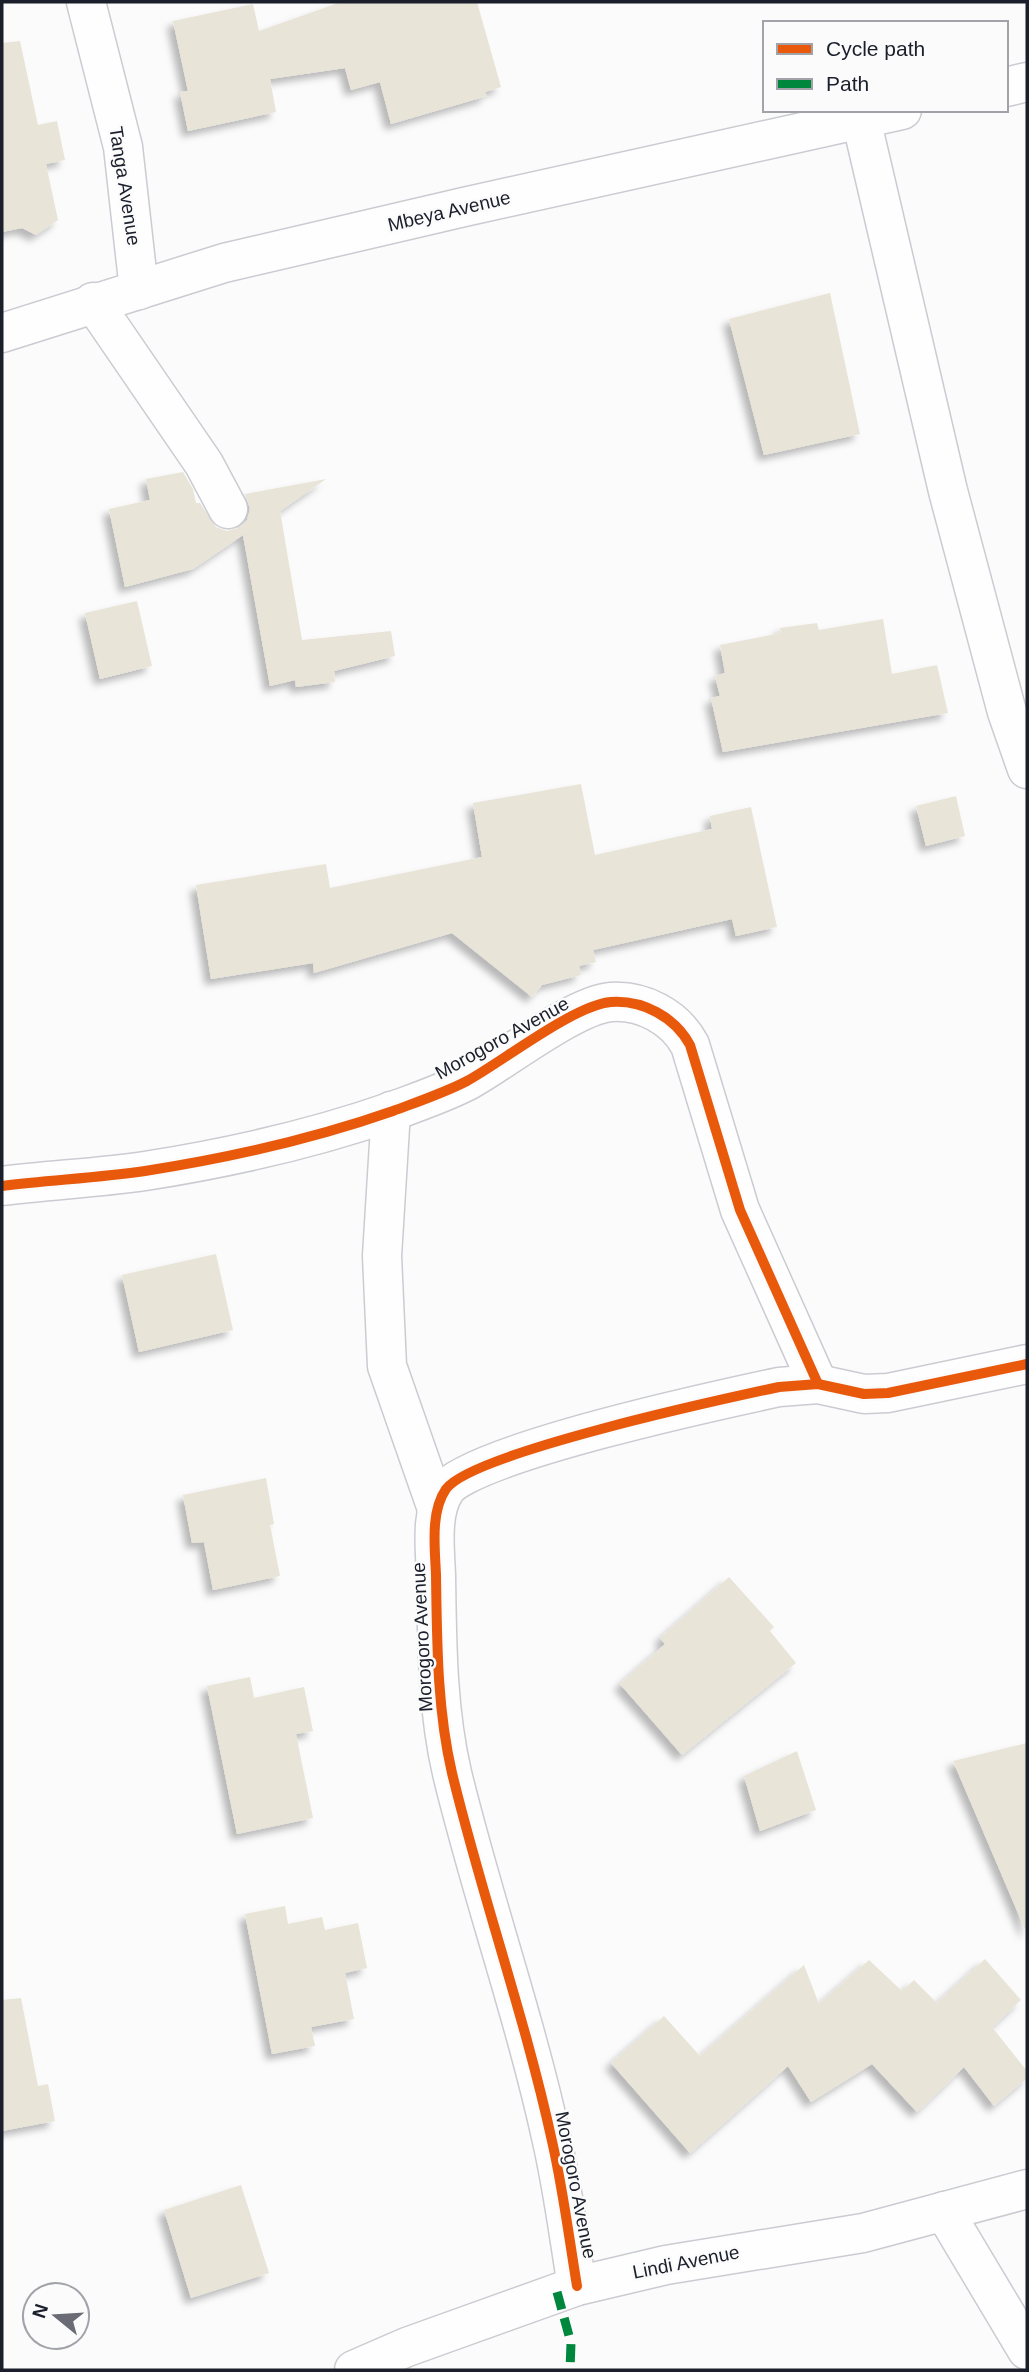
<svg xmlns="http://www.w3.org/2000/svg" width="1029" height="2372" font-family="Helvetica,sans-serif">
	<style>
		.building { fill: #e9e4d8; filter: url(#shadow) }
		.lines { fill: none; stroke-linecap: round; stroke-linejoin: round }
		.street-casing { stroke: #caccd2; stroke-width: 41 }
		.street { stroke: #fefefe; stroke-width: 38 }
		.quiet { stroke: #00873e; stroke-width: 9; stroke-dasharray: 18 9; stroke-linecap: butt }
		.cycleway-casing { stroke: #fbfbfb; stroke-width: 15 }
		.cycleway { stroke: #e8590c; stroke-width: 10 }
		.labels { text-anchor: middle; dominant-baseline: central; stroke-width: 5; stroke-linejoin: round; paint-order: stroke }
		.street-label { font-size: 19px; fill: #1a1f2b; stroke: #fbfbfb }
	</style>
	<defs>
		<filter id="shadow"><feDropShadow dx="-6" dy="6" stdDeviation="3.5" flood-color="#0004"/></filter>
	</defs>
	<rect width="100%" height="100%" fill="#fbfbfb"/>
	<g class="building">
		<polygon points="341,2 477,2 501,87 485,92 487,96 391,124 380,82 351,90 345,68 270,79 276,112 188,131 180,92 188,91 173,21 253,4 259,31"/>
		<polygon points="20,41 38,125 57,121 65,160 46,164 58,220 36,235 22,228 2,232 2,43"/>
		<polygon points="830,293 860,434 764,455 729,319"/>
		<polygon points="183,472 193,489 196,503 200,503 216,527 227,531 239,528 247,520 250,509 245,494 326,479 280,511 302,640 391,631 395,656 334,671 335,682 296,687 295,680 270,686 243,535 193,569 125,587 109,509 150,500 146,479"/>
		<polygon points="137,601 152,666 100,679 85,613"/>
		<polygon points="883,619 892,674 937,665 948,713 723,752 711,698 720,696 715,676 725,673 720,645 781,633 780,628 817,623 819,630"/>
		<polygon points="581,784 595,855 712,829 710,816 751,807 777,927 736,936 732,919 593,950 596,962 579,966 581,975 542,985 532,997 452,933 314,973 313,963 211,979 196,885 326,864 330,888 482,857 473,803"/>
		<polygon points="956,796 965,836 926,846 916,806"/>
		<polygon points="216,1254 233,1330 139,1352 122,1275"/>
		<polygon points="266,1478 274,1524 270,1525 280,1576 213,1590 204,1542 192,1543 183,1495"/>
		<polygon points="729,1577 774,1627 770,1631 796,1663 682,1755 620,1684 665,1644 660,1638"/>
		<polygon points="250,1677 254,1698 304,1687 313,1731 296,1734 313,1818 237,1834 207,1686"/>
		<polygon points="1027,1743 1027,1934 953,1761"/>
		<polygon points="797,1751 816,1810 760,1831 744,1776"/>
		<polygon points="285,1906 288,1924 322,1917 325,1930 358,1923 367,1968 345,1973 354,2019 311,2027 315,2046 272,2054 245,1914"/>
		<polygon points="985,1959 1021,2000 992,2027 1027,2071 1027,2078 994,2106 964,2067 917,2112 872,2064 811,2102 788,2066 690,2153 611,2063 664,2016 700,2056 804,1965 819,2004 869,1960 902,1991 914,1980 937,2003"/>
		<polygon points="21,1998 38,2086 48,2084 55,2121 2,2131 2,2000"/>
		<polygon points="241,2185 269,2273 191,2298 164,2210"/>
	</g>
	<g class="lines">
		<g class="street-casing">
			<g id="street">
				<polyline points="86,2 123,147 139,290"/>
				<polyline points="1006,87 1027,82"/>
				<polyline points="861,119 948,491 1007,712 1027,769"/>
				<polyline points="93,302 204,464 228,509"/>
				<polyline points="2,333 224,263 464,207 902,110"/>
				<polyline points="391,1111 382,1256 387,1366 437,1509"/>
				<path d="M2,1186C49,1180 97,1178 145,1171C228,1158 313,1139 393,1111C417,1102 444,1093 467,1081C502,1062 574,1005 611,1002C643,1000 675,1017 690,1045L740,1210L818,1384"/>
				<polyline points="944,2211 1027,2350"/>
				<path d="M577,2286C569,2238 563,2189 552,2141C525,2017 482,1897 452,1773C437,1709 437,1641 436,1575C435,1549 430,1512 446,1489C472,1453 723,1399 779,1387L818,1384L864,1394L888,1393L1027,1364"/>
				<polyline points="354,2370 407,2347 577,2286 666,2265 863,2233 1027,2189"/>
			</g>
		</g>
		<use href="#street" class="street"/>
		<polyline class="quiet" points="557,2292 571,2343 570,2370"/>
		<g class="cycleway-casing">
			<g id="cycleway">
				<path d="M2,1186C49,1180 97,1178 145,1171C228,1158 313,1139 393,1111C417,1102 444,1093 467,1081C502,1062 574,1005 611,1002C643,1000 675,1017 690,1045L740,1210L818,1384"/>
				<path d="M577,2286C569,2238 563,2189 552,2141C525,2017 482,1897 452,1773C437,1709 437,1641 436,1575C435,1549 430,1512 446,1489C472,1453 723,1399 779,1387L818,1384L864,1394L888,1393L1027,1364"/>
			</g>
		</g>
		<use href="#cycleway" class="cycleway"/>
	</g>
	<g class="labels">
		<g class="street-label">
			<text transform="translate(125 186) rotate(81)">Tanga Avenue</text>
			<text transform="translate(449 211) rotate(-13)">Mbeya Avenue</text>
			<text transform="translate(502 1038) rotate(-29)">Morogoro Avenue</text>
			<text transform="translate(422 1637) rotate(-93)">Morogoro Avenue</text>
			<text transform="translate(576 2185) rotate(79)">Morogoro Avenue</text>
			<text transform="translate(686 2262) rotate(-11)">Lindi Avenue</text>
		</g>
	</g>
	<rect width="1029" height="2372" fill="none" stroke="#1a1f2b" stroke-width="7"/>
	<rect x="763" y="21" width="245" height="91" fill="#fbfbfb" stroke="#a1a3a8" stroke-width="2"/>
	<rect x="777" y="44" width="35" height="10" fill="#e8590c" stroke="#a1a3a8" stroke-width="2"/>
	<text x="826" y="56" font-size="21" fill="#1a1f2b">Cycle path</text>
	<rect x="777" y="79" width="35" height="10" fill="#00873e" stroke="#a1a3a8" stroke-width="2"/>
	<text x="826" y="91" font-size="21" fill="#1a1f2b">Path</text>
	<g transform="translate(56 2316) rotate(288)"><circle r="33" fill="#fbfbfb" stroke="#a1a3a8" stroke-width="2"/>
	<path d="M0-5L12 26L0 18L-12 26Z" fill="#696c74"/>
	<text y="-10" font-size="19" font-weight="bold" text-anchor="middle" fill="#1a1f2b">N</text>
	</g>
</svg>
